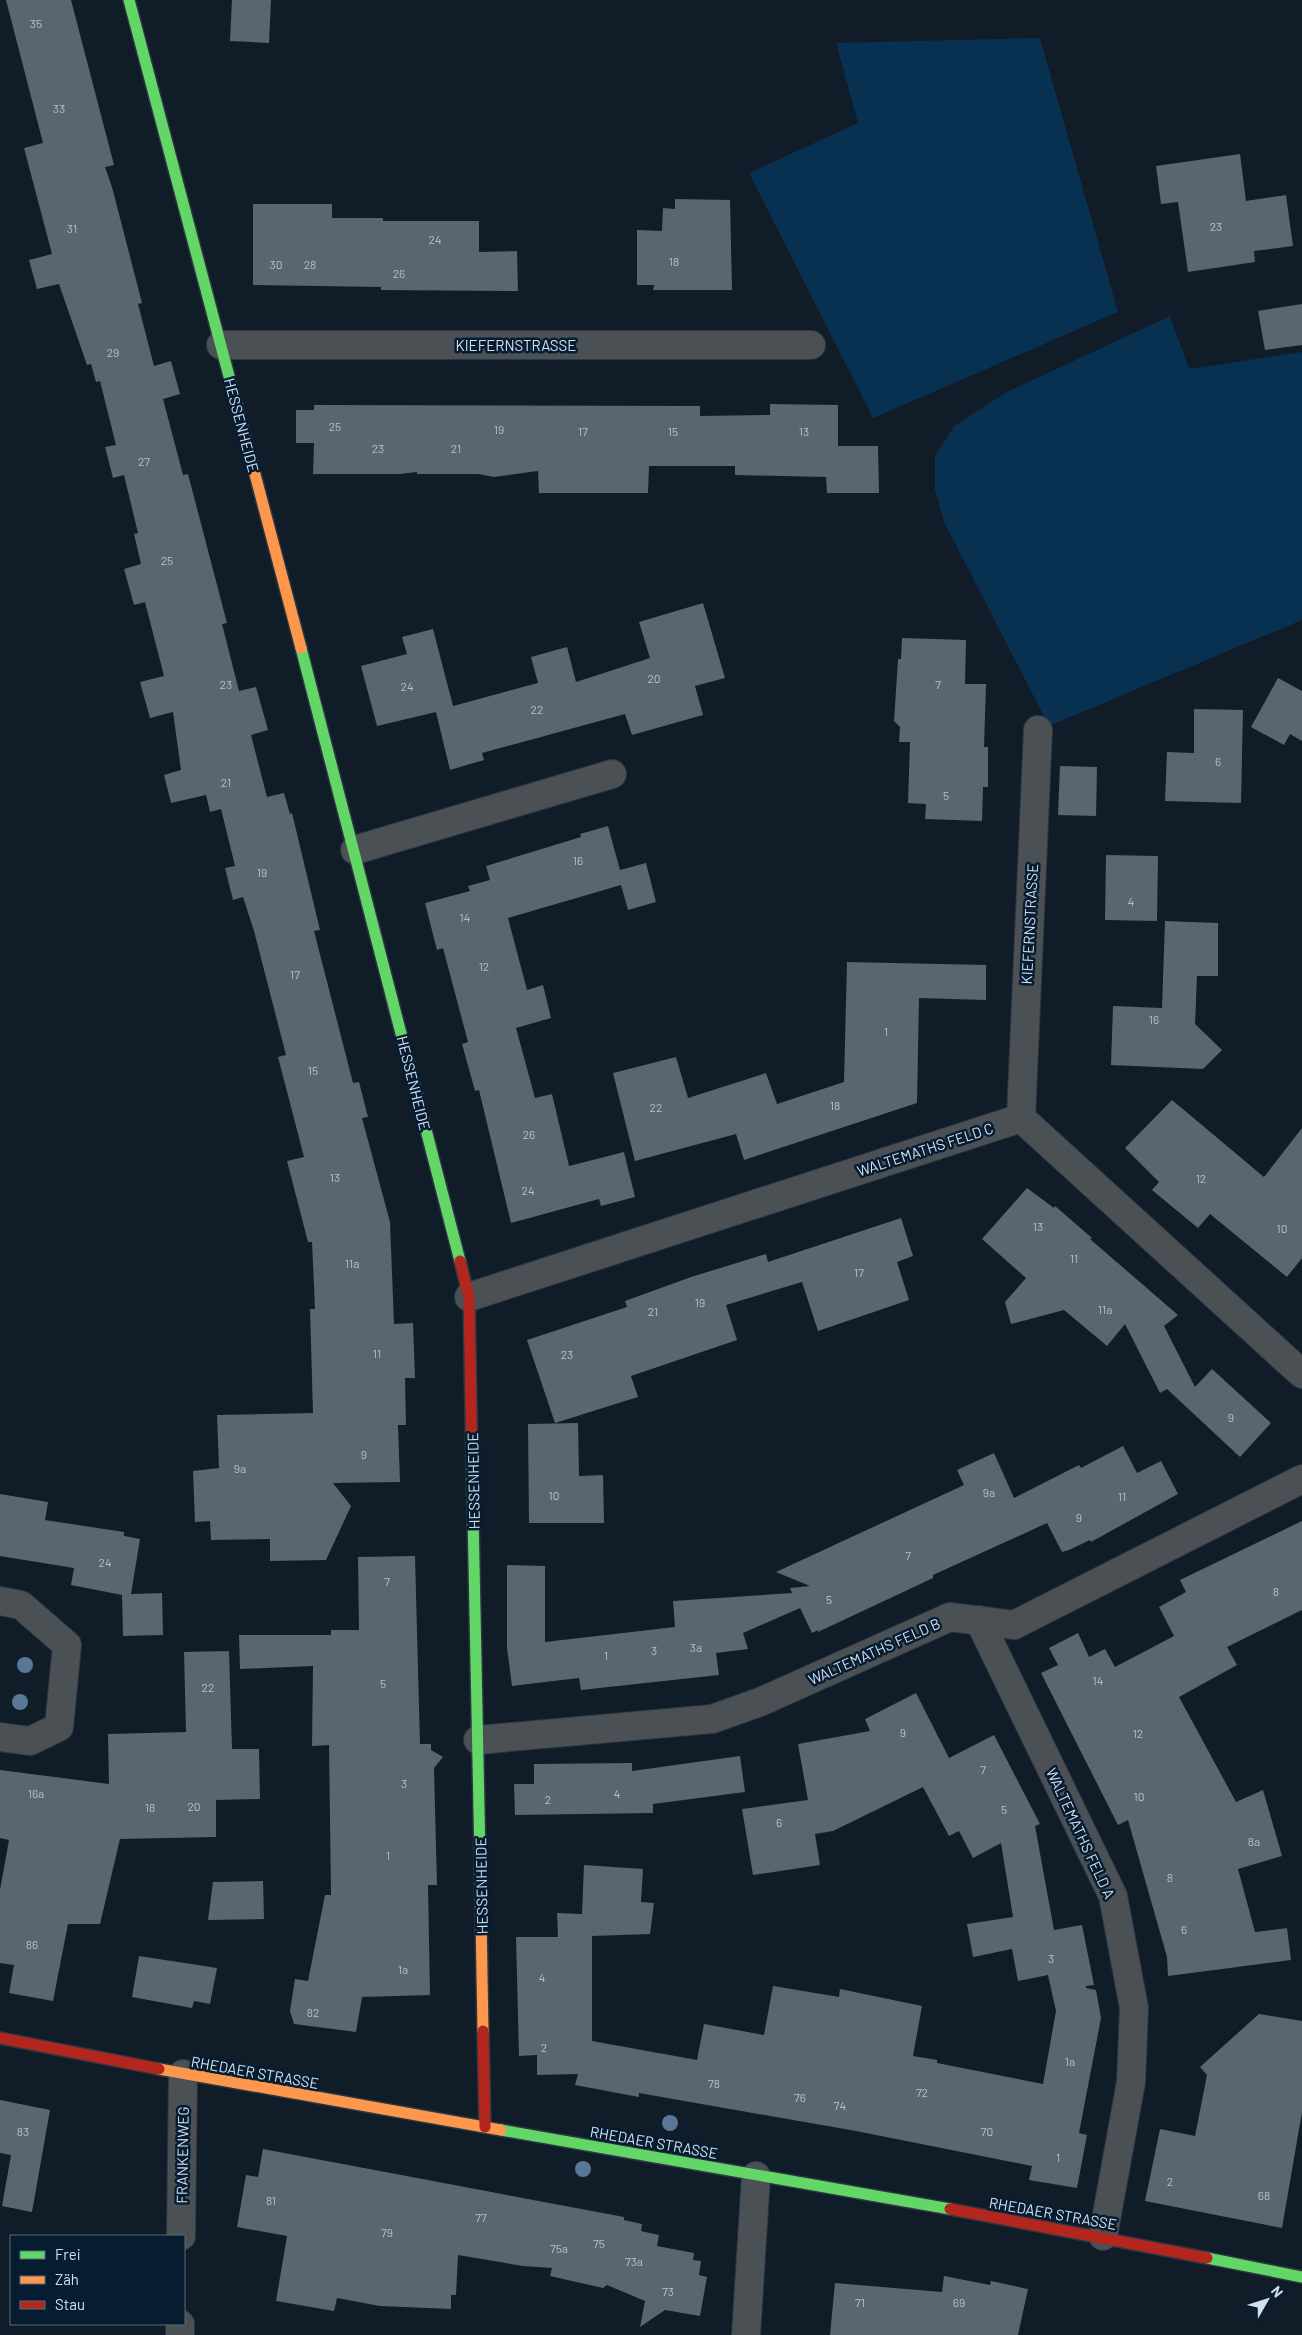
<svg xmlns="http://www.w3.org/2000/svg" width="1302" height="2335" font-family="Barlow,sans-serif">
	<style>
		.green { fill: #083050 }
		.building { fill: #5a656e }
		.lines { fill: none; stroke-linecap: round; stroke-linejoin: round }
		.street-casing { stroke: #2d3741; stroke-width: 30 }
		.fast-casing { stroke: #2d3741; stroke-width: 14 }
		.slow-casing { stroke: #2d3741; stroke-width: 14 }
		.jam-casing { stroke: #2d3741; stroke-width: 14 }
		.street { stroke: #4b5055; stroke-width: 28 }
		.fast { stroke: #63d668; stroke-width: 11 }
		.slow { stroke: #ff974d; stroke-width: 11 }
		.jam { stroke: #b3261e; stroke-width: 11 }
		.tree { fill: #597896 }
		.labels { text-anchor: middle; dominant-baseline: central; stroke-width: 5; stroke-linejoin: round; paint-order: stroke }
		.number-label { font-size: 12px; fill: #b4c1ce }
		.street-label { font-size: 15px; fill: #d2e0ee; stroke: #061c31 }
	</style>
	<rect width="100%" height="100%" fill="#101c27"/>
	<g class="green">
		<polygon points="1040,38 1118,312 873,418 749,173 858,123 836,43"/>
		<polygon points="1170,316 1189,369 1302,352 1302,620 1049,726 944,522 935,490 935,456 954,426 1005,393"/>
	</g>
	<g class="building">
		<polygon points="6,0 71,0 114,165 105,167 112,187 142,303 138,304 154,366 171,361 180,394 163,399 183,475 188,474 227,623 222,624 239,691 256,687 268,730 251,735 267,797 284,793 290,814 292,813 320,930 314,931 353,1083 359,1082 368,1117 362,1118 390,1222 394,1324 413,1323 415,1378 405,1378 406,1425 398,1425 400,1482 333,1483 351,1506 326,1560 270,1561 270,1539 211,1540 210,1521 195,1522 193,1471 219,1468 217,1415 313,1413 310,1309 315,1309 312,1242 308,1242 287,1161 304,1157 278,1057 286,1055 254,931 243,897 233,900 225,868 235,866 221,809 210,812 206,795 171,803 164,775 181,770 173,712 150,718 140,682 164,676 145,602 134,605 124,569 141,564 134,534 138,533 124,475 113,478 105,447 116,445 100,381 96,382 91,364 87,365 59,284 37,289 29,260 52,254 24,148 43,143"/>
		<polygon points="232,0 271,0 269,43 230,41"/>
		<polygon points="1240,154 1246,201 1286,195 1293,246 1254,251 1255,262 1188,272 1178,202 1161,204 1156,166"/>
		<polygon points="675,199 730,200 732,290 653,290 654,285 637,285 637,230 662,231 663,208 675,209"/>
		<polygon points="253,204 332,204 332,218 383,218 383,221 479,221 479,252 517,251 518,291 381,290 381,287 253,285"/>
		<polygon points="1302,304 1302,345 1265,350 1258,311"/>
		<polygon points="770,404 838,405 838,446 878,446 879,493 827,493 826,477 735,475 735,466 649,466 648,493 539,493 538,471 494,477 478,474 417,474 417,472 400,474 313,474 314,443 296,443 296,410 314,410 314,405 700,406 700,416 770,415"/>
		<polygon points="703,603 725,678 695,686 703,715 632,735 625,714 482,753 484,760 450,770 436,712 377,726 361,666 407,654 402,637 433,629 453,706 538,683 531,657 567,647 576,682 650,658 639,622"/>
		<polygon points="902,638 966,640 965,684 986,684 984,747 988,747 988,787 983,787 982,821 925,819 926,804 908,803 910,742 899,742 900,727 894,721 898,659 901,659"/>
		<polygon points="1278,678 1302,691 1302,741 1290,734 1284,745 1251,727"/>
		<polygon points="1194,709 1243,710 1241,803 1165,801 1167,752 1194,753"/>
		<polygon points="1060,766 1097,767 1096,816 1058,815"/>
		<polygon points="608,826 620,870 646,863 656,902 628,910 621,885 508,918 527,990 543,985 551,1018 516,1028 535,1098 552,1094 569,1166 624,1152 635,1197 601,1206 599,1199 511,1223 479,1090 475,1091 462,1044 468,1042 443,948 437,950 425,903 470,891 468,886 490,880 486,866 581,837 580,834"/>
		<polygon points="1106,855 1158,856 1157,921 1105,920"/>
		<polygon points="1165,921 1218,923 1218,976 1197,976 1195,1024 1222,1050 1203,1069 1111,1065 1113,1006 1162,1008"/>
		<polygon points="847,962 986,965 986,1000 919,998 917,1103 744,1160 736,1134 635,1161 613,1073 676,1057 688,1098 766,1073 777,1104 844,1082"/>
		<polygon points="1172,1100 1264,1177 1302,1128 1302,1258 1287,1277 1210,1214 1198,1228 1152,1190 1159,1182 1125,1148"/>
		<polygon points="1027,1188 1054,1208 1055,1206 1092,1238 1090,1239 1178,1315 1164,1326 1195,1387 1212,1369 1271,1423 1240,1457 1167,1389 1160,1393 1125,1324 1107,1346 1064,1310 1011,1324 1005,1302 1026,1278 982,1239"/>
		<polygon points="901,1218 913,1256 897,1262 909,1300 818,1331 802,1282 726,1305 737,1340 631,1376 638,1397 555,1423 527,1340 627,1307 625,1301 691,1277 766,1254 768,1262"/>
		<polygon points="578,1423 579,1476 603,1475 604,1523 529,1523 528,1424"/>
		<polygon points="1123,1446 1137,1473 1161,1461 1178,1494 1091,1542 1090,1540 1069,1550 1062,1552 1047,1523 933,1575 933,1578 818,1632 818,1630 812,1633 800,1608 743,1633 748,1649 716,1653 719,1675 581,1690 579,1678 512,1686 507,1648 507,1565 545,1566 545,1642 675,1627 673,1601 792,1593 790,1588 810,1586 776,1572 964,1485 957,1470 994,1453 1014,1498 1079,1465 1081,1468"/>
		<polygon points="0,1494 48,1502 45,1520 124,1532 124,1536 140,1539 131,1594 162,1593 163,1635 123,1636 122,1595 71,1585 74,1568 0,1556"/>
		<polygon points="1302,1521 1302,1610 1227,1647 1237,1665 1179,1697 1236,1802 1263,1790 1282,1856 1238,1869 1255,1932 1287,1928 1291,1960 1168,1976 1167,1957 1128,1820 1118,1825 1041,1673 1058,1665 1049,1648 1078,1633 1089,1657 1105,1649 1115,1667 1174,1636 1159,1607 1186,1592 1180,1580"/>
		<polygon points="415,1556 420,1744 431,1744 431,1750 443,1757 434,1768 437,1885 428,1885 430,1995 362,1997 356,2032 294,2024 290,2011 295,1979 308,1981 325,1895 331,1895 329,1745 312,1746 313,1666 240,1669 239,1635 331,1635 331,1630 359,1630 358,1557"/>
		<polygon points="229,1651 232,1749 259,1749 260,1799 216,1800 216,1837 120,1839 100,1924 68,1924 53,2001 9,1993 14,1965 0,1963 0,1890 9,1840 0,1838 0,1770 109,1784 108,1734 186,1732 184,1652"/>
		<polygon points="916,1693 949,1758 994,1735 1040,1824 1035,1826 1054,1930 1082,1925 1094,1985 1086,1986 1086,1988 1096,1990 1101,2018 1079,2133 1087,2135 1077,2188 1029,2180 1032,2166 856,2131 639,2093 639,2097 575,2085 578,2074 537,2075 537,2055 519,2056 516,1937 558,1937 557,1913 582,1914 584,1865 643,1869 641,1902 654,1903 650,1934 592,1936 592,2041 697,2060 704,2024 764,2035 773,1986 839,1997 840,1989 922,2006 913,2056 937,2060 937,2063 1043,2084 1056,2011 1048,1975 1018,1981 1012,1949 973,1957 967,1924 1013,1917 1001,1843 973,1858 959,1831 949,1836 923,1787 833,1831 815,1834 820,1865 753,1875 742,1809 808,1800 798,1744 870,1731 865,1719"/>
		<polygon points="740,1756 745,1792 653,1804 653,1813 515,1815 514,1784 534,1784 534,1764 632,1763 632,1771"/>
		<polygon points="263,1881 264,1919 208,1920 213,1882"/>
		<polygon points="139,1956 217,1968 210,2004 194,2001 192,2008 132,1997"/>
		<polygon points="1259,2014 1302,2021 1302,2112 1282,2228 1145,2201 1160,2129 1195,2136 1207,2075 1200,2067"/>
		<polygon points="0,2100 50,2110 32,2212 2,2206 11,2155 0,2153"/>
		<polygon points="263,2149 624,2217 624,2220 642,2224 641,2231 659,2235 657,2246 694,2253 693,2260 701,2261 699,2275 707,2277 700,2316 665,2310 640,2327 645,2301 607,2285 603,2288 550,2276 552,2268 523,2266 458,2255 456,2295 451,2295 451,2309 380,2306 337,2298 334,2311 276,2301 287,2236 237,2227 246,2175 258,2177"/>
		<polygon points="944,2276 990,2285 991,2281 1028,2289 1018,2335 830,2335 835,2283 942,2292"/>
	</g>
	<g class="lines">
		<g class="street-casing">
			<g id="street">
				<polyline points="221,345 811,345"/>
				<polyline points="355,850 612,774"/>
				<polyline points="1021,1118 1038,730"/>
				<polyline points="1021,1118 1302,1374"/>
				<polyline points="469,1297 1021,1118"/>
				<polyline points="0,1601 21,1605 67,1645 59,1727 30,1741 0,1737"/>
				<polyline points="979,1620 1113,1896 1134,2008 1131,2082 1103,2236"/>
				<polyline points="478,1740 712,1719 760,1702 950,1617 1014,1625 1302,1479"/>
				<polyline points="181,2236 183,2074"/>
				<polyline points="180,2335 180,2324"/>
				<polyline points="746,2335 756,2176"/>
			</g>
		</g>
		<g class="fast-casing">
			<g id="fast">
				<polyline points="129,0 234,395"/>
				<polyline points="301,648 460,1261"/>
				<polyline points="472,1465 480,1859"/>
				<polyline points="501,2130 950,2209"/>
				<polyline points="1207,2258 1302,2277"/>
			</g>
		</g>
		<g class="slow-casing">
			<g id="slow">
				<polyline points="234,395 301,648"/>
				<polyline points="480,1859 483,2031"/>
				<polyline points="159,2069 501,2130"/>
			</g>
		</g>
		<g class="jam-casing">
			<g id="jam">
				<polyline points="460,1261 469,1297 472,1465"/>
				<polyline points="483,2031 485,2127"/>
				<polyline points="0,2038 159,2069"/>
				<polyline points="950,2209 1207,2258"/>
			</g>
		</g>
		<use href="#street" class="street"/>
		<use href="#fast" class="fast"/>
		<use href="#slow" class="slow"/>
		<use href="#jam" class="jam"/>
	</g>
	<g class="tree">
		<circle cx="25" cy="1665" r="8"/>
		<circle cx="20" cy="1702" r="8"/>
		<circle cx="670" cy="2123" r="8"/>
		<circle cx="583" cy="2169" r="8"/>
	</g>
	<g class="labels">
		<g class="number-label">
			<text x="36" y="23">35</text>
			<text x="59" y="108">33</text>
			<text x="1216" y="226">23</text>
			<text x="72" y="228">31</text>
			<text x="435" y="239">24</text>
			<text x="674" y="261">18</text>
			<text x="276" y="264">30</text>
			<text x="310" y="264">28</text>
			<text x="399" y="273">26</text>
			<text x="113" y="352">29</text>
			<text x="335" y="426">25</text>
			<text x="499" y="429">19</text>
			<text x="583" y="431">17</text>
			<text x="673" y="431">15</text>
			<text x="804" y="431">13</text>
			<text x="378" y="448">23</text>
			<text x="456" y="448">21</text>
			<text x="144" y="461">27</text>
			<text x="167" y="560">25</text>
			<text x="654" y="678">20</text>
			<text x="226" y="684">23</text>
			<text x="938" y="684">7</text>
			<text x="407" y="686">24</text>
			<text x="537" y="709">22</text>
			<text x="1218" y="761">6</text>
			<text x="226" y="782">21</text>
			<text x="946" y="795">5</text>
			<text x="578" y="860">16</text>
			<text x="262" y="872">19</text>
			<text x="1131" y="901">4</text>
			<text x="465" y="917">14</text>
			<text x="484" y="966">12</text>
			<text x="295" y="974">17</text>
			<text x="1154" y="1019">16</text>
			<text x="886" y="1031">1</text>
			<text x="313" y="1070">15</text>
			<text x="835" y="1105">18</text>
			<text x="656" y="1107">22</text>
			<text x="529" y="1134">26</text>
			<text x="335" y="1177">13</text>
			<text x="1201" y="1178">12</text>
			<text x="528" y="1190">24</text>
			<text x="1038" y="1226">13</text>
			<text x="1282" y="1228">10</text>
			<text x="1074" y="1258">11</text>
			<text x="352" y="1263">11a</text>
			<text x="859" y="1272">17</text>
			<text x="700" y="1302">19</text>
			<text x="1105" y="1309">11a</text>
			<text x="653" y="1311">21</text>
			<text x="377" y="1353">11</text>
			<text x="567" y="1354">23</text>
			<text x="1231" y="1417">9</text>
			<text x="364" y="1454">9</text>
			<text x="240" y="1468">9a</text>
			<text x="989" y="1492">9a</text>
			<text x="554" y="1495">10</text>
			<text x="1122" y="1496">11</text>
			<text x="1079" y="1517">9</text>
			<text x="908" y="1555">7</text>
			<text x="105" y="1562">24</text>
			<text x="387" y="1581">7</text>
			<text x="1276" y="1591">8</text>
			<text x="829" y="1599">5</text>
			<text x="696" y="1647">3a</text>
			<text x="654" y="1650">3</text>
			<text x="606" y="1655">1</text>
			<text x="1098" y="1680">14</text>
			<text x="383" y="1683">5</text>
			<text x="208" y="1687">22</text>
			<text x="903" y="1732">9</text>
			<text x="1138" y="1733">12</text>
			<text x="983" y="1769">7</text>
			<text x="404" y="1783">3</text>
			<text x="36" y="1793">16a</text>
			<text x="617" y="1793">4</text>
			<text x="1139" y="1796">10</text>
			<text x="548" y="1799">2</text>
			<text x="194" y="1806">20</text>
			<text x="150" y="1807">18</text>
			<text x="1004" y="1809">5</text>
			<text x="779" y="1822">6</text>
			<text x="1254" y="1841">8a</text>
			<text x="388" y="1855">1</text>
			<text x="1170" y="1877">8</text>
			<text x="1184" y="1929">6</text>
			<text x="32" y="1944">86</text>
			<text x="1051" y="1958">3</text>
			<text x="403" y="1969">1a</text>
			<text x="542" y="1977">4</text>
			<text x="313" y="2012">82</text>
			<text x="544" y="2047">2</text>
			<text x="1070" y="2061">1a</text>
			<text x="714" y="2083">78</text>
			<text x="922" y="2092">72</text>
			<text x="800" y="2097">76</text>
			<text x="840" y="2105">74</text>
			<text x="23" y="2131">83</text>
			<text x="987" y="2131">70</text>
			<text x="1058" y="2157">1</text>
			<text x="1170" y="2181">2</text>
			<text x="1264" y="2195">68</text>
			<text x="271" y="2200">81</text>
			<text x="481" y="2217">77</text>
			<text x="387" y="2232">79</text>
			<text x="599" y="2243">75</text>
			<text x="559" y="2248">75a</text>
			<text x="634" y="2261">73a</text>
			<text x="668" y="2291">73</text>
			<text x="860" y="2302">71</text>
			<text x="959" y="2302">69</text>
		</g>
		<g class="street-label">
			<text x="516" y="345">KIEFERNSTRASSE</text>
			<text transform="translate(242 425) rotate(75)">HESSENHEIDE</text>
			<text transform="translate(1029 924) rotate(-87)">KIEFERNSTRASSE</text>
			<text transform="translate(414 1083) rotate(76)">HESSENHEIDE</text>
			<text transform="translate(925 1149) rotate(-18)">WALTEMATHS FELD C</text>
			<text transform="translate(473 1481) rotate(-91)">HESSENHEIDE</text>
			<text transform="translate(874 1651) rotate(-24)">WALTEMATHS FELD B</text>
			<text transform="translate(1081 1833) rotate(65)">WALTEMATHS FELD A</text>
			<text transform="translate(481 1886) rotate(-91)">HESSENHEIDE</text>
			<text transform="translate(255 2072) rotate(10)">RHEDAER STRASSE</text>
			<text transform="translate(654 2142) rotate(10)">RHEDAER STRASSE</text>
			<text transform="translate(182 2155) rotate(-89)">FRANKENWEG</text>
			<text transform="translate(1053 2213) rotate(10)">RHEDAER STRASSE</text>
		</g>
	</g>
	<rect x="10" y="2235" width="175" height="90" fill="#061c31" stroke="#586a7d"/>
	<rect x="20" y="2251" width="25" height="8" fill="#63d668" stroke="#586a7d"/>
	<text x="55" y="2260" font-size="15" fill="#d2e0ee">Frei</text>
	<rect x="20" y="2276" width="25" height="8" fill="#ff974d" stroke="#586a7d"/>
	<text x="55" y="2285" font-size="15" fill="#d2e0ee">Zäh</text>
	<rect x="20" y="2301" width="25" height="8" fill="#b3261e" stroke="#586a7d"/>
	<text x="55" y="2310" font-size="15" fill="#d2e0ee">Stau</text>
	<g transform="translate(1267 2300) rotate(51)" stroke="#061c31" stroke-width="4" paint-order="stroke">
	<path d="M0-4L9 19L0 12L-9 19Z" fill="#d2e0ee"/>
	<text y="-8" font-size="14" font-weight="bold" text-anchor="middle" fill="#d2e0ee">N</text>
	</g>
</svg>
